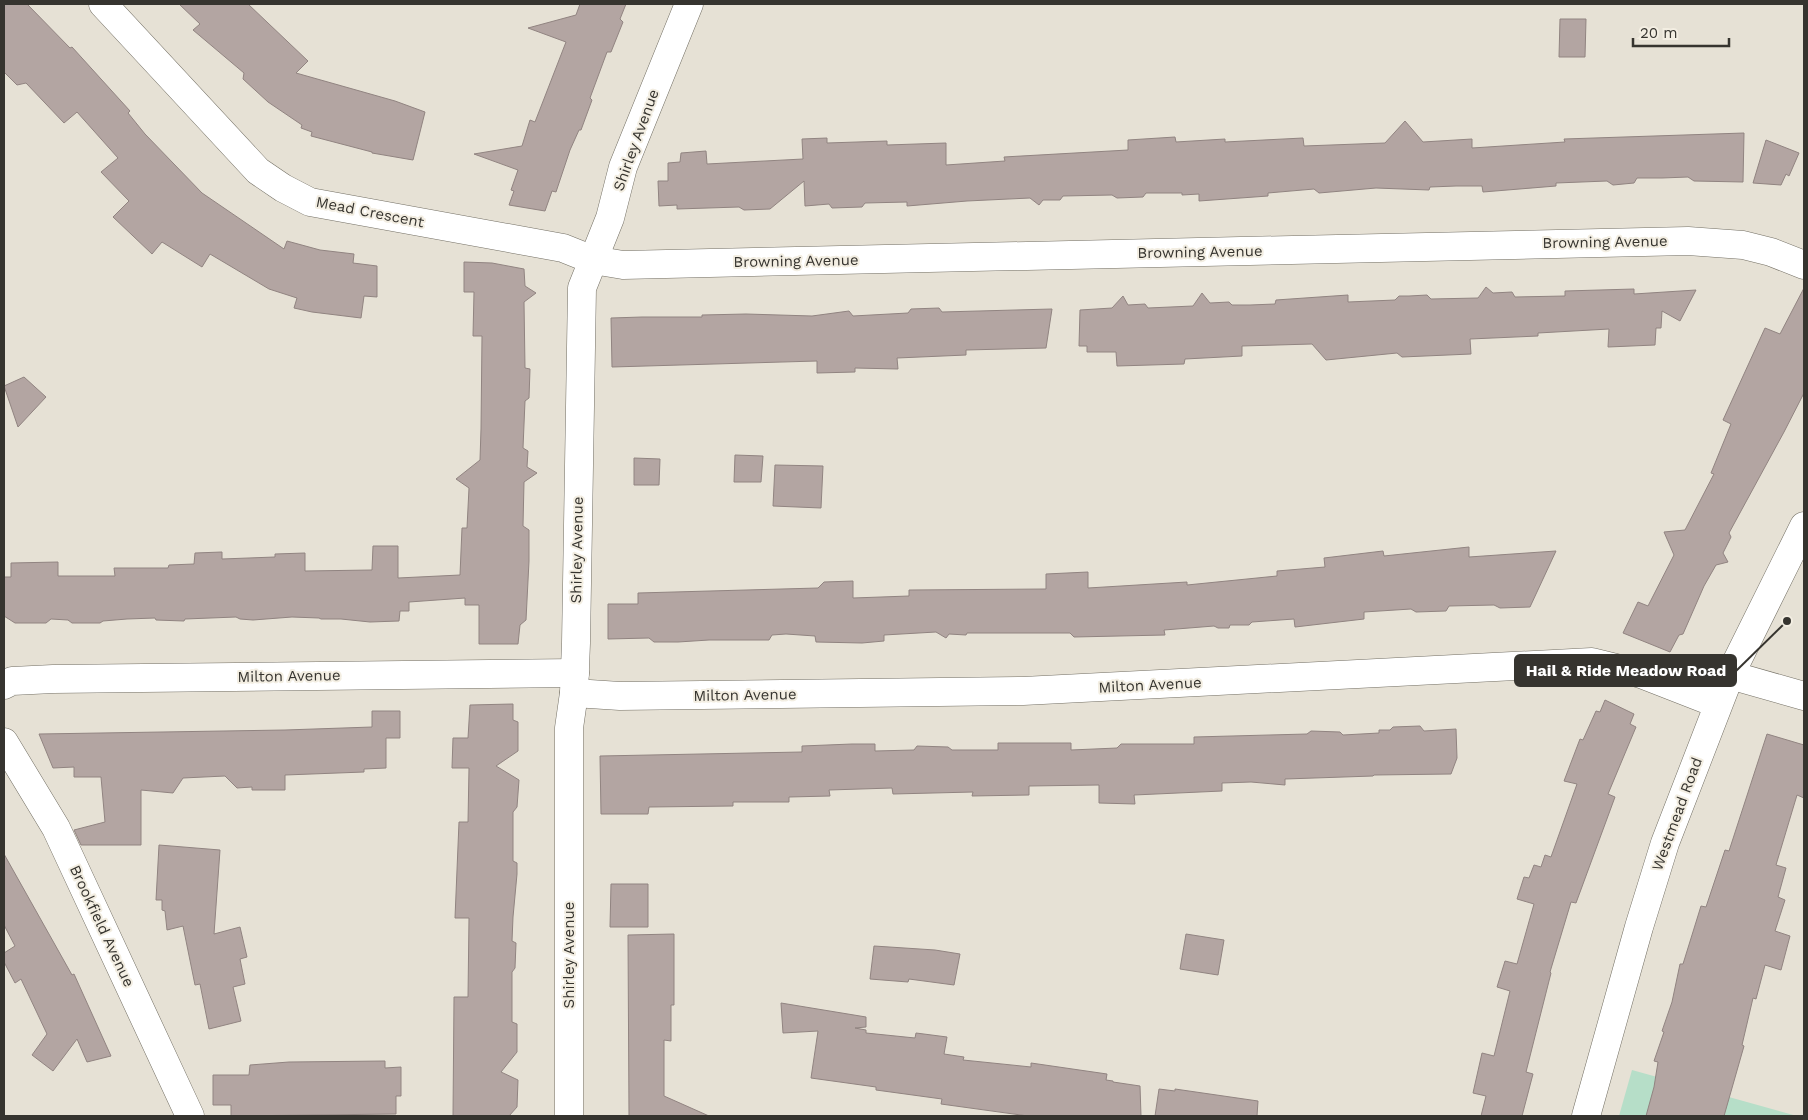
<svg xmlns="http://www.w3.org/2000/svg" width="1808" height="1120" font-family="'Work Sans',sans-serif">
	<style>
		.green { fill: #b6dec8 }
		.building { fill: #b3a5a2; stroke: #918481 }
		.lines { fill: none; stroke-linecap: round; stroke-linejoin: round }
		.minor-casing { stroke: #736f64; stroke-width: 29 }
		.tertiary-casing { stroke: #736f64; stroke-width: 29 }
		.minor { stroke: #fff; stroke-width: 28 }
		.tertiary { stroke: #fff; stroke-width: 28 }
		.labels { text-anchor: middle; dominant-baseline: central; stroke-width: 4; stroke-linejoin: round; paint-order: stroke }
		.street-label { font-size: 15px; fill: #36342f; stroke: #f3eee2 }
		.leader { fill: none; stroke: #36342f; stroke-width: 2 }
		.callout-dot { fill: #36342f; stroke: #f3eee2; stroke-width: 2 }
		.callout { fill: #36342f; stroke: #36342f; stroke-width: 2 }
		.callout-label { font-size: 16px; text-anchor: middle; font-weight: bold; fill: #fff }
	</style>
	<rect width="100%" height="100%" fill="#e6e1d5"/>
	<polygon class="green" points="1632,1070 1797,1116 1619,1116"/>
	<g class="building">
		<polygon points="4,4 27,4 70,48 72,47 130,111 128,113 145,134 202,193 284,249 287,241 320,250 354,254 353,263 377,266 377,297 364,296 361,318 312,312 294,308 297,298 269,289 210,254 202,267 162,242 152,254 113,217 129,201 101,172 118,158 77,112 64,123 26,83 17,85 4,72"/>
		<polygon points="179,4 248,4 308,61 296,73 395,101 425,112 413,160 372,153 372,152 311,136 312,132 301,128 302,125 268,102 243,79 244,73 193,30 200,24"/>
		<polygon points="580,4 626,4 620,19 623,22 611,52 607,52 590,98 592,100 581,130 579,130 570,150 556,192 552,191 545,211 509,205 514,191 511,190 518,170 474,154 522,146 530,120 535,122 566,42 528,28 576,15"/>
		<polygon points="1560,19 1586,19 1585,57 1559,57"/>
		<polygon points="1405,121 1423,142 1472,139 1472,148 1565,142 1564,139 1744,133 1743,182 1694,181 1688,177 1662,178 1637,178 1634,183 1613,185 1607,181 1556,183 1556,186 1483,192 1482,186 1456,186 1430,187 1429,190 1376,188 1319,193 1314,189 1268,193 1268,196 1199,201 1199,194 1182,195 1182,193 1146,193 1143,197 1117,198 1112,195 1063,196 1060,200 1043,200 1039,205 1030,198 967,201 907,206 907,202 865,203 862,207 832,208 829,204 805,206 804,181 770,209 744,210 739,207 677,209 677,205 659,206 658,181 668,181 668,163 680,162 681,153 706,151 707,164 803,159 802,139 827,138 827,143 887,141 887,145 946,143 946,165 1005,161 1004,157 1128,150 1128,140 1175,137 1176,142 1225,139 1225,142 1303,138 1304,146 1385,143"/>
		<polygon points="1766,140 1799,153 1789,176 1786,174 1781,185 1753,183"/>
		<polygon points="464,262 492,263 524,269 525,286 536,293 524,302 525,368 530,369 529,398 525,401 523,448 528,451 527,467 537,473 524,482 523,526 529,530 529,561 526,620 520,625 518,644 479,644 479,605 465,605 465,598 409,602 409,611 400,611 399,621 370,622 341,619 321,619 319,618 292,617 253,620 240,619 236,617 185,619 184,621 156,620 155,618 127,619 103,621 100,623 72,623 68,620 51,619 46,623 15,623 4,616 4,577 11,577 11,563 58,562 58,576 115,576 114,568 168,568 169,565 194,564 195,553 222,552 222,559 275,557 275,554 305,553 305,571 372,570 373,546 398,546 398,578 460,575 462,528 467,528 469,488 456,479 480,460 481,429 482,336 473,336 474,292 464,292"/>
		<polygon points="1486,287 1493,293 1512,292 1515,297 1565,296 1565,291 1634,289 1634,294 1696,290 1680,321 1662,311 1661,328 1656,328 1655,345 1608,347 1609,329 1538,333 1538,336 1470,339 1471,354 1402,357 1397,353 1326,360 1312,344 1242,346 1242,356 1185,359 1184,364 1117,366 1116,352 1087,352 1087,346 1079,346 1080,310 1112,308 1123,296 1128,305 1145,304 1148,308 1193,306 1202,293 1210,303 1229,302 1232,305 1250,305 1275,304 1276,300 1348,295 1348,302 1395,300 1399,296 1409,296 1427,295 1431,299 1478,298"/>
		<polygon points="1804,288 1804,393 1784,432 1729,533 1731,537 1723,553 1728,562 1716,565 1704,586 1683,634 1679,635 1670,652 1623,633 1638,602 1648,606 1674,555 1664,532 1685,530 1714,474 1711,473 1731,424 1723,420 1765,328 1780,334"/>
		<polygon points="939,308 942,312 1052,309 1046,348 966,350 966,355 897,358 898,369 855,368 855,372 817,373 817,361 612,367 611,318 642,317 702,317 702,315 746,314 812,316 849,311 853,316 908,313 911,309"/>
		<polygon points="24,377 46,397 18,427 4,386"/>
		<polygon points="735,455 763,456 761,482 734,482"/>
		<polygon points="634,458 660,459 659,485 634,485"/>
		<polygon points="775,465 823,466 821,508 773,506"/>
		<polygon points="1469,547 1469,557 1556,551 1530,607 1500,608 1494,605 1449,606 1446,611 1416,612 1411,609 1364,612 1364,619 1295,627 1294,619 1252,622 1249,625 1230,625 1229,628 1218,628 1214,626 1164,630 1165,635 1074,637 1070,633 967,633 966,635 949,634 946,638 936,632 884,635 884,641 862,643 816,642 815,636 786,634 772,635 769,640 709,640 678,642 654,642 649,638 608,639 608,604 638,604 638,593 818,588 824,582 853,581 853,598 909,596 909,590 1046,589 1046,574 1088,572 1088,588 1187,582 1187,585 1277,576 1277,571 1325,567 1324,558 1383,551 1384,556"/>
		<polygon points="1605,700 1634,714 1630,724 1636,727 1608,794 1615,797 1576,903 1571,902 1550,972 1551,973 1526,1072 1533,1074 1522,1116 1481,1116 1486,1096 1473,1093 1482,1053 1494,1056 1510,991 1497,987 1505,961 1517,964 1534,904 1517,899 1524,877 1529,878 1534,865 1541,867 1545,855 1551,857 1577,784 1564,781 1580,739 1583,740 1596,711 1600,712"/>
		<polygon points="513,704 513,720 518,722 518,751 496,766 519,780 517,807 513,812 513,861 517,863 517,874 513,917 512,941 516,943 515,968 512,972 512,1022 517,1024 517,1052 501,1072 518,1080 517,1107 509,1116 453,1116 454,997 468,997 469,918 455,918 459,822 468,822 469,768 452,768 453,738 468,738 470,705"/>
		<polygon points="372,711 400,711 400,738 386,738 386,768 364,769 364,772 285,775 285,790 252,790 252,787 237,788 225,776 183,778 173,793 141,790 141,845 81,845 74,830 105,822 101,777 74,777 74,767 53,768 39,734 285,730 372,727"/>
		<polygon points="1420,726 1424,731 1456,729 1457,758 1451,774 1374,775 1373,776 1285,779 1285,785 1251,782 1222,783 1222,791 1134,795 1135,804 1099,803 1099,785 1029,786 1029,795 972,796 973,792 893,794 892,788 829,790 830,796 789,797 789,802 733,802 733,806 649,807 648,814 601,814 600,756 802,752 802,746 852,744 875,744 875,751 914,750 917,746 948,747 952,750 998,750 998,743 1071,743 1071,750 1117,748 1121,744 1194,744 1194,737 1307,734 1311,731 1340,732 1343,735 1379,733 1379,730 1390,730 1393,727"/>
		<polygon points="1767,734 1804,745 1804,798 1797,795 1776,865 1786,868 1778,897 1785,900 1775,931 1790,936 1781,970 1765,965 1756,999 1753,998 1742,1045 1744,1046 1724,1116 1646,1116 1654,1087 1658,1062 1654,1061 1664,1032 1662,1031 1672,1002 1680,964 1683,964 1701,906 1706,907 1725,850 1729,851"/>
		<polygon points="159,845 220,850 214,934 240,927 247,957 240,959 245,984 233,987 241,1021 209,1029 200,984 195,985 183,926 167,930 165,911 162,910 162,900 156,900"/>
		<polygon points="4,854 72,975 74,974 111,1056 87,1062 77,1039 53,1071 32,1055 47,1034 21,979 15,983 4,962 4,953 15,946 4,925"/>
		<polygon points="611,884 648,884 648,927 610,927"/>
		<polygon points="674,934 674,1005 671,1005 671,1041 664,1040 664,1096 709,1116 629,1116 628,935"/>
		<polygon points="1186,934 1224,940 1218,975 1180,969"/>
		<polygon points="874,946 935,950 960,954 954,985 909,979 908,982 870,979"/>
		<polygon points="781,1003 866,1017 866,1027 855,1028 866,1030 866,1033 915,1038 916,1033 947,1037 944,1054 964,1057 963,1060 1031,1067 1031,1063 1107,1074 1106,1080 1113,1081 1113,1082 1140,1086 1141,1116 1028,1116 941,1104 942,1099 876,1090 876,1087 811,1078 818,1031 783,1033"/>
		<polygon points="385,1061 385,1068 401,1067 401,1096 396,1096 396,1114 231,1116 231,1105 213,1105 213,1075 249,1075 250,1065 289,1062"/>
		<polygon points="1159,1089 1175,1091 1175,1089 1258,1101 1257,1116 1155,1116"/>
	</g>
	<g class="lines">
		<g class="minor-casing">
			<g id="minor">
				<polyline points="103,4 258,171 283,188 310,202 563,248 593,260 623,265 1688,241 1743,245 1771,252 1804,265"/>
				<polyline points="1730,675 1804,696"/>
				<polyline points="4,685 12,681 53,679 575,673"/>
				<polyline points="574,693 620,696 1023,691 1592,662 1641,674 1718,704"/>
				<polyline points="4,742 56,828 190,1116"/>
				<polyline points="569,1116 569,728 574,693 576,643 582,288 610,218 623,167 689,4"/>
			</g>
		</g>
		<g class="tertiary-casing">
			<polyline id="tertiary" points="1586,1116 1639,927 1665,843 1730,675 1804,526"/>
		</g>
		<use href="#minor" class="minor"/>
		<use href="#tertiary" class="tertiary"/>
	</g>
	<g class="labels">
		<g class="street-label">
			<text transform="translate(636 140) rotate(-70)">Shirley Avenue</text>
			<text transform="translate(370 212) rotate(11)">Mead Crescent</text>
			<text transform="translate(1605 242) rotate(-1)">Browning Avenue</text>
			<text transform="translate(1200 252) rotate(-1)">Browning Avenue</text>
			<text transform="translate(796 261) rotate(-1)">Browning Avenue</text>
			<text transform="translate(577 550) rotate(-89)">Shirley Avenue</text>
			<text transform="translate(289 676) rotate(-1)">Milton Avenue</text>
			<text transform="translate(1150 685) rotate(-3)">Milton Avenue</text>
			<text transform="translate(745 695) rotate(-1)">Milton Avenue</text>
			<text transform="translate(1677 814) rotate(-70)">Westmead Road</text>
			<text transform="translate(102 926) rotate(65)">Brookfield Avenue</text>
			<text transform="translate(569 955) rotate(-90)">Shirley Avenue</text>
		</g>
	</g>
	<path class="leader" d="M1787 621L1736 671"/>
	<circle class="callout-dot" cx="1787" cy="621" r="5"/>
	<rect class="callout" x="1515" y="655" width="221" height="31" rx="5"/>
	<g class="callout-label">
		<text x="1626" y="676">Hail &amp; Ride Meadow Road</text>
	</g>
	<rect width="1808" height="1120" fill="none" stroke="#36342f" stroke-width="10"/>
	<path d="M1633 38v8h96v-8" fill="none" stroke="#36342f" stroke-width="2.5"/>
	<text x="1640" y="38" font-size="15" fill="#36342f" stroke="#f3eee2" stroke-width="4" paint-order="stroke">20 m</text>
</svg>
